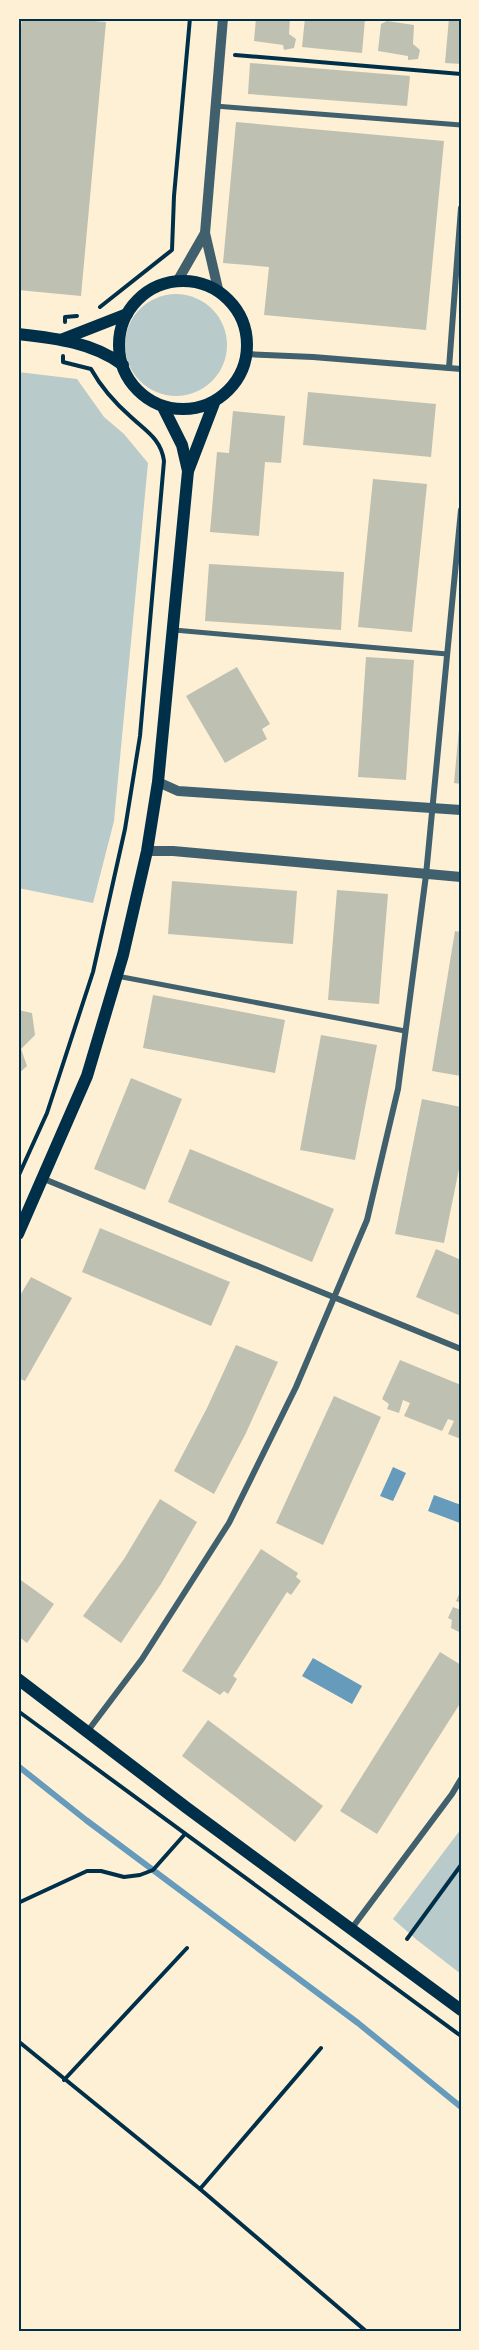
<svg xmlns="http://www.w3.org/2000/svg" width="479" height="2350" font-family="'Golos Text',sans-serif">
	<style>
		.green { fill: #b9caca }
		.water { fill: #669bbc }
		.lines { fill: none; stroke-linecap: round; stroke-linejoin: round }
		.stream { stroke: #669bbc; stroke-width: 6 }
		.building { fill: #bec0b2 }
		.path { stroke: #003049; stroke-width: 4 }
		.pedestrian { stroke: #3f606c; stroke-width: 5 }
		.minor { stroke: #3f606c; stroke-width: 6 }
		.tertiary { stroke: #3f606c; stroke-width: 10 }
		.secondary { stroke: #003049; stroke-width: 12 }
		.neatline { fill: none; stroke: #003049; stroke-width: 2 }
	</style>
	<rect width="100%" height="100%" fill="#fdf0d5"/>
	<g class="green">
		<circle cx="176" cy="345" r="51"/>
		<polygon points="18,372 77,379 104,417 124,434 148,463 114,821 93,903 18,888"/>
		<polygon points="461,1829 461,1974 417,1940 393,1919"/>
	</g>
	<g class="water">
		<polygon points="393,1467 406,1473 393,1501 380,1496"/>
		<polygon points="434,1495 461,1505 460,1523 428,1511"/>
		<polygon points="313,1658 362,1686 352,1704 302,1676"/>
	</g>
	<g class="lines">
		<polyline class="stream" points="18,1766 86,1820 358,2023 461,2107"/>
	</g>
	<g class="building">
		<polygon points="22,18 58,18 106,22 81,296 18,290 18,54"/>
		<polygon points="256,18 290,18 289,34 296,39 294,48 284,50 283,45 254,41"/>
		<polygon points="305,18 365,19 362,53 302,47"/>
		<polygon points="449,18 461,18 461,64 445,63"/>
		<polygon points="387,21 414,25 413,44 420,50 418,59 408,60 408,56 378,51 381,24"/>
		<polygon points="250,63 410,76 407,106 248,94"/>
		<polygon points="236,122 444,141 426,330 264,315 269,267 223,263"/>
		<polygon points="308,392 436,404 431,457 303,445"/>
		<polygon points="233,411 285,416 281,463 265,462 259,536 210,532 217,452 229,453"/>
		<polygon points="373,479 427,484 412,632 358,627"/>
		<polygon points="209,564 344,572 341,630 205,621"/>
		<polygon points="366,657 414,660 406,780 358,777"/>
		<polygon points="237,667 270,724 262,729 267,739 225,763 186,696"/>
		<polygon points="459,729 461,729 461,784 454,783"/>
		<polygon points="172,881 297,891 293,944 168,934"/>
		<polygon points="337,890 388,894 379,1004 328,1000"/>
		<polygon points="455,931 461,932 461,1076 432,1071"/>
		<polygon points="153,995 285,1020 275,1073 143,1048"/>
		<polygon points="18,1010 32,1013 35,1035 21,1049 27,1066 18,1074"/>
		<polygon points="321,1035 377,1045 355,1160 300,1150"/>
		<polygon points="131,1078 182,1099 145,1190 94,1169"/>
		<polygon points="422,1099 461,1107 461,1159 444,1243 395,1234"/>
		<polygon points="190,1149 334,1209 312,1262 168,1202"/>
		<polygon points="100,1228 230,1282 211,1326 82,1272"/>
		<polygon points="436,1249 461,1260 461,1316 416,1297"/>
		<polygon points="31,1277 72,1298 25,1381 18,1378 18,1299"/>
		<polygon points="236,1345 278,1362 246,1433 214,1494 174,1471 207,1408"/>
		<polygon points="400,1360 461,1385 461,1439 448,1434 454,1421 448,1419 442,1431 404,1416 410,1403 403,1400 399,1413 387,1409 389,1404 382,1399"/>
		<polygon points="334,1396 381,1417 323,1545 276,1523"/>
		<polygon points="160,1499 197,1522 161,1584 121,1643 83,1616 124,1559"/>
		<polygon points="261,1549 298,1573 296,1577 301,1581 291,1595 287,1592 233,1676 237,1679 228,1694 224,1691 220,1695 182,1671"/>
		<polygon points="18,1578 54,1604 27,1643 18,1636"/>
		<polygon points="461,1590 461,1603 456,1601"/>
		<polygon points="453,1607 461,1610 461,1633 451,1628 452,1620 448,1618"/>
		<polygon points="440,1652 461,1665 461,1702 377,1834 340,1811"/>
		<polygon points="208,1720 323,1806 295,1842 182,1756"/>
	</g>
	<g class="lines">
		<g class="path">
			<polyline points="235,55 461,74"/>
			<polyline points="100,307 172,250 174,196 190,18"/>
			<polyline points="65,322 65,317 77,316"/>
			<path d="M18,1177L47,1113L93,972L125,829L140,736L164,461C161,439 146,431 131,417C115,403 101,387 91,369L63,362V356"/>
			<polyline points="18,1711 461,2036"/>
			<polyline points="18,1903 87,1871 101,1871 124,1877 140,1875 153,1870 185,1834"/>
			<polyline points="407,1939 461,1865"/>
			<polyline points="18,2041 200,2189 321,2048"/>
			<polyline points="64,2080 187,1948"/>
			<polyline points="200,2189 367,2332"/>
		</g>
		<g class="pedestrian">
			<polyline points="215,106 461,125"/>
			<polyline points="174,630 447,654"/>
			<polyline points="117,976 405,1031"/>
		</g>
		<g class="minor">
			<polyline points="245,354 313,357 461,369"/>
			<polyline points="449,368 461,208"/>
			<polyline points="44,1179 461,1349"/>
			<polyline points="87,1732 142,1659 229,1523 296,1387 367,1220 398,1089 426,875 461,510"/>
			<polyline points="352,1928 452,1794 461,1779"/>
		</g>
		<g class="tertiary">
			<polyline points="178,280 205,233"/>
			<polyline points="218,289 205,233 223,18"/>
			<polyline points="158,782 178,791 461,810"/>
			<polyline points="147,851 173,851 461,877"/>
		</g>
		<g class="secondary">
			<circle cx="183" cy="345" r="64"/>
			<path d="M18,334C54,338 93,342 123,365"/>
			<polyline points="63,339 127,314"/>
			<polyline points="163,407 182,445 188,471"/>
			<polyline points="18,1234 87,1076 123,955 147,851 158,782 188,471 214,403"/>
			<polyline points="18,1679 187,1808 461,2010"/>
		</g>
	</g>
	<rect width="479" height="2350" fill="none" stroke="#fdf0d5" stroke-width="39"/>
	<rect x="20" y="20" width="440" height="2310" class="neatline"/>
</svg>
